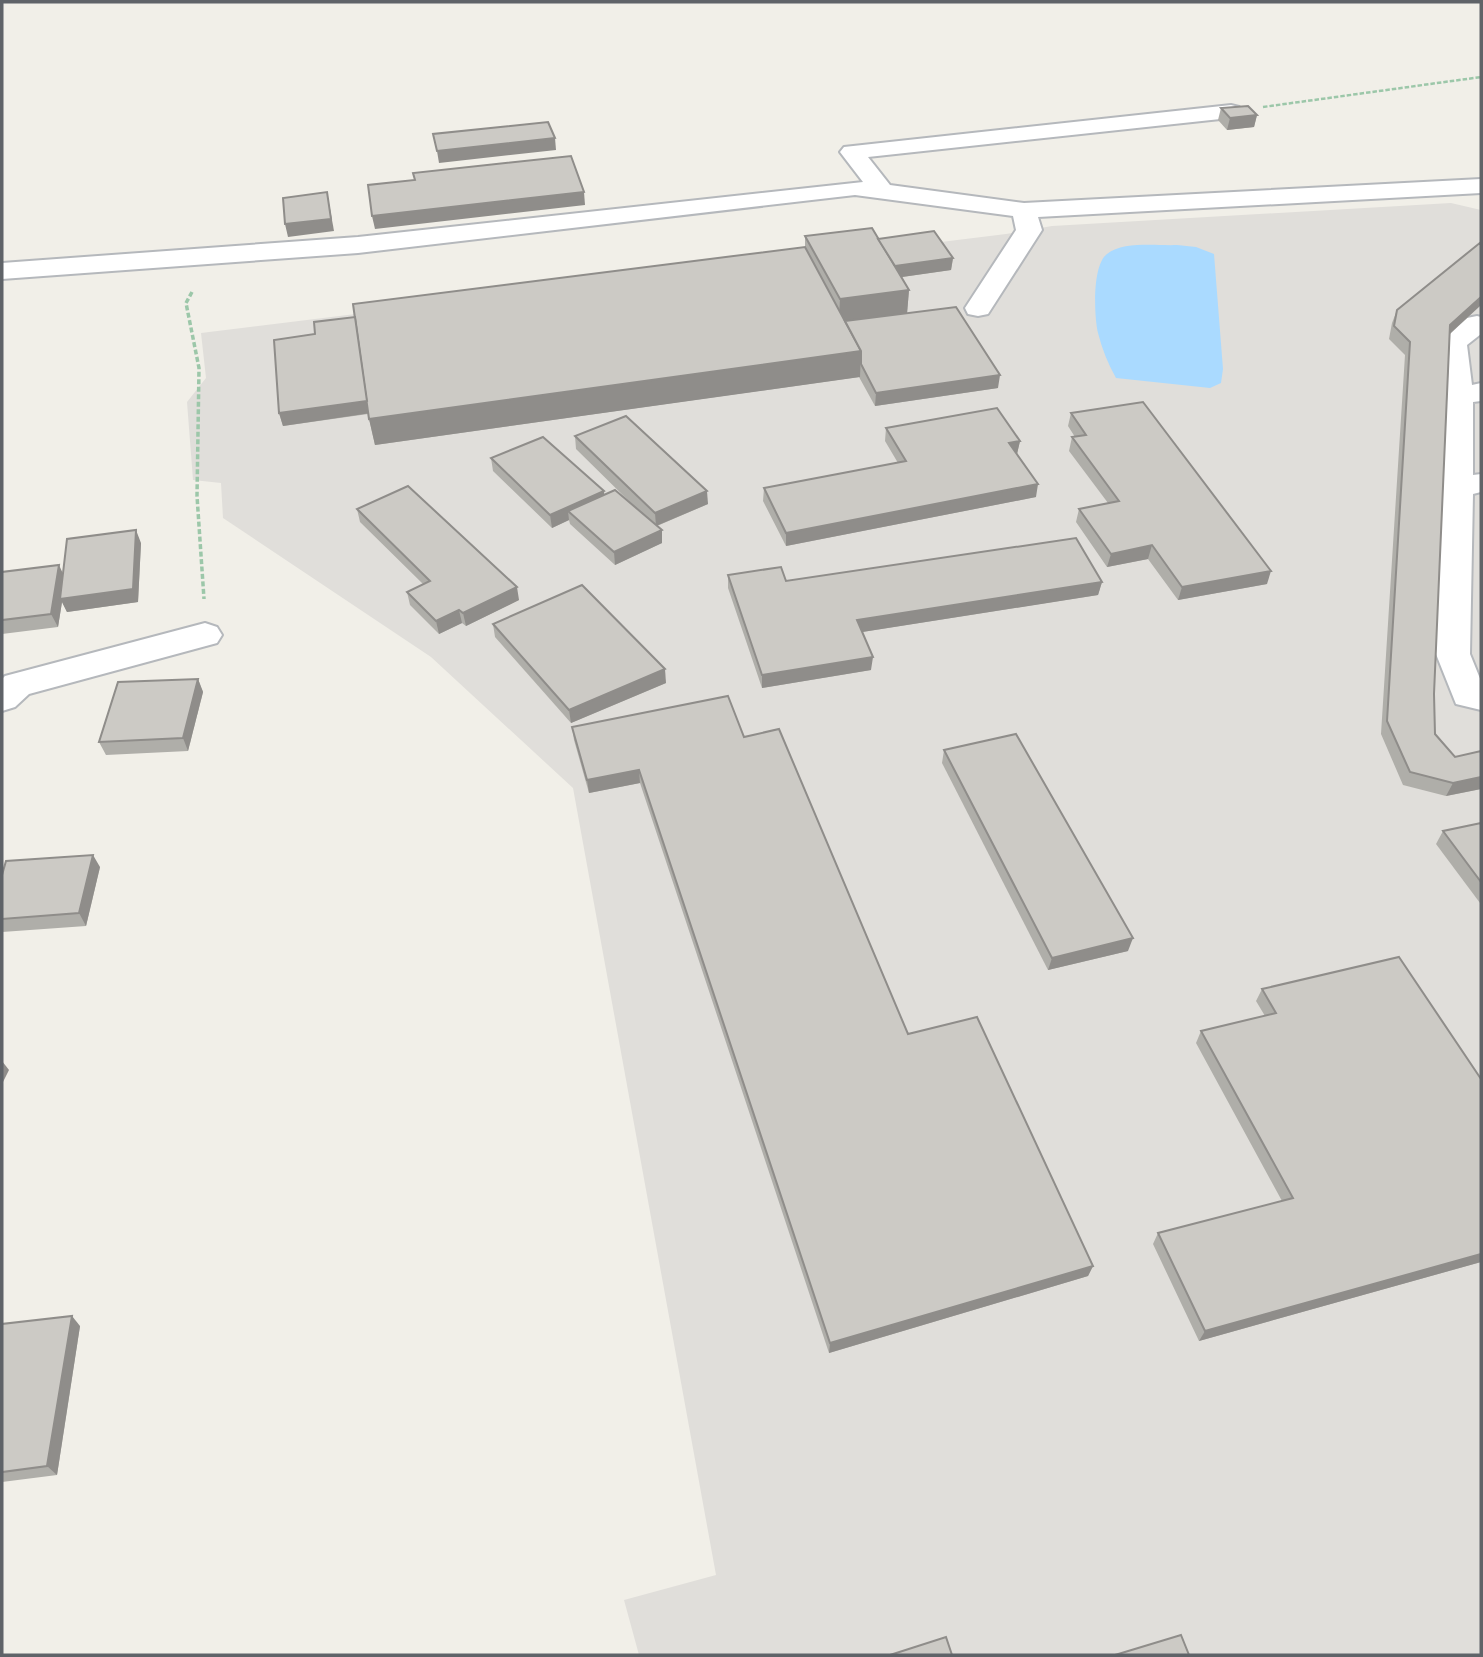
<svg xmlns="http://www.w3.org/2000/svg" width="1483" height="1657" font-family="'Open Sans',sans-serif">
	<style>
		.industrial { fill: #e0deda }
		.water { fill: #aadaff }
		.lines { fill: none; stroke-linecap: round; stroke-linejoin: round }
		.minor-casing { stroke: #b5b8bc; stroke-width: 4 }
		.path-far1 { stroke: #9cc7a9; stroke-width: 2.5; stroke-dasharray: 4.5 2; stroke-linecap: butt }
		.path { stroke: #9cc7a9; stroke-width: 3.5; stroke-dasharray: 5 2.5; stroke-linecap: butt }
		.minor { fill: #fff; fill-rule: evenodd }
		.wall { fill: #afaea9 }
		.shaded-wall { fill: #8f8d8a }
		.building { fill: #cccac5; stroke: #8f8d8a; stroke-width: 2 }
	</style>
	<rect width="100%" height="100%" fill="#f1efe8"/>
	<polygon class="industrial" points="1451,203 1481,210 1481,1655 639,1655 624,1600 716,1575 573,788 431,657 223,518 221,483 193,480 187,402 206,378 201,333 1006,234 1052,226"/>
	<path class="water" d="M1177,245L1196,247L1214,254L1223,369L1221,383L1210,388L1116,378C1108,364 1102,349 1098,333C1094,316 1092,265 1107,254C1123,241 1157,246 1177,245Z"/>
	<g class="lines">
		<g class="minor-casing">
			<g id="minor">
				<polygon points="1231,105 1239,107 1242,112 1239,117 868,157 890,185 1024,203 1481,179 1481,193 1038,217 1042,230 988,314 978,316 968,314 965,308 1016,230 1013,216 855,195 358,253 2,279 2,263 358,237 863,182 840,152 844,147"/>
				<polygon points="1477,316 1481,317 1481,334 1467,345 1472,385 1481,383 1481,401 1473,402 1473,475 1481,474 1481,492 1473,494 1470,654 1481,681 1481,710 1456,704 1436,654 1445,396 1439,343 1467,318"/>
				<polygon points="205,623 217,627 222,635 217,643 29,694 15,707 2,711 2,679 5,676"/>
			</g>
		</g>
		<polyline class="path-far1" points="1263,107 1481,77"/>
		<polyline class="path" points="192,292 186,303 199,368 197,496 204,599"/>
		<use href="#minor" class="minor"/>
	</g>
	<g class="wall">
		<polygon points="1221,108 1257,115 1254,127 1227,130 1218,120"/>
		<polygon points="805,236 878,239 953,258 951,270 902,277 909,290 907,313 998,388 875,406 859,377 375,445 368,414 283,426 279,413 315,334 355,317 805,247"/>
		<polygon points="1481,242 1481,305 1450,334 1434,694 1435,734 1455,757 1481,751 1481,789 1446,796 1403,785 1381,734 1405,355 1389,339 1392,323 1397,310"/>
		<polygon points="1071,413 1267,584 1178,600 1148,559 1107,567 1076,522 1079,509 1108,503 1069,451 1072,437 1075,437 1068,426"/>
		<polygon points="886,428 1020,441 1017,454 1036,497 786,546 763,501 764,488 898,463 885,441"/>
		<polygon points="575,436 708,504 657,526 662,530 662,543 615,565 570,524 569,520 552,528 493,471 491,458 604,495 639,511 576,449"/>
		<polygon points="357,509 519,600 466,626 462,623 439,634 410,605 407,592 423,584 360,522"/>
		<polygon points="141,543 138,602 67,612 62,602 58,627 2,634 2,572 63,573"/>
		<polygon points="728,575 786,581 1102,582 1098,595 862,632 871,670 762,688 728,588"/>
		<polygon points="493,624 666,683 571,723 495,637"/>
		<polygon points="198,679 203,692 188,751 106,755 99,742"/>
		<polygon points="572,727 744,737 908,1034 1093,1266 1088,1276 829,1353 640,783 589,793 574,740"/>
		<polygon points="944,750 1128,951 1048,970 942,763"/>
		<polygon points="1481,823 1481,903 1480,903 1436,844 1443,831"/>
		<polygon points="100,867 86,926 2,932 2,875"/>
		<polygon points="1262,989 1481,1079 1481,1262 1199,1341 1153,1244 1158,1233 1282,1201 1196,1043 1201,1031 1265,1016 1256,1001"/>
		<polygon points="2,1324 80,1326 57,1475 2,1482"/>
	</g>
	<g class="shaded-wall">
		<polygon points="1257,115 1254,127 1227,130 1230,118"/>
		<polygon points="555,138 556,150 439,163 437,151"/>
		<polygon points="327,192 334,231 288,237 285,224"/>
		<polygon points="584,192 585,205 375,229 372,216"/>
		<polygon points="953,258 951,270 888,279 889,267"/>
		<polygon points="909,290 906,326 838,335 840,299"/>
		<polygon points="1481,297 1481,305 1445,338 1450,325"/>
		<polygon points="861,351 860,377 375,445 369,419"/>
		<polygon points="1000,375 998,388 875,406 876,393"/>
		<polygon points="368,400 371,413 283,426 279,413"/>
		<polygon points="1020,441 1017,454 1009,443"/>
		<polygon points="1038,484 1036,497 786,546 786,533"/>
		<polygon points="604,491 605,505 568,511 569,520 552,528 550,515"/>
		<polygon points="707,491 708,504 656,526 655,513"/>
		<polygon points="136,530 141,543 138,602 67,612 62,602 58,627 51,614 59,565 65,578"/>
		<polygon points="662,530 662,543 615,565 614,552"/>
		<polygon points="1152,545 1148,559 1107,567 1111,554"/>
		<polygon points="1271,571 1267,584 1178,600 1182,587"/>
		<polygon points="1102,582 1098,595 856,633 857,620"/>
		<polygon points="517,587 519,600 466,626 463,613"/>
		<polygon points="459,610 462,623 439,634 436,621"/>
		<polygon points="873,657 871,670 762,688 762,675"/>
		<polygon points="665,669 666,683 571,723 569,710"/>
		<polygon points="198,679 203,692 188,751 183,738"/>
		<polygon points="639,770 640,783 589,793 587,780"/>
		<polygon points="1481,777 1481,789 1446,796 1453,783"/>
		<polygon points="93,855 100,867 86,926 79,913"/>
		<polygon points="1133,938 1128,951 1048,970 1052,958"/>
		<polygon points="2,1061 9,1070 2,1084"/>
		<polygon points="1481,1254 1481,1262 1199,1341 1205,1331"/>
		<polygon points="1093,1266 1088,1276 829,1353 830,1343"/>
		<polygon points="72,1316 80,1326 57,1475 47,1466"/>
	</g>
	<g class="building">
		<polygon points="1248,106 1257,115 1230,118 1221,108"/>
		<polygon points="548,122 555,138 437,151 433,134"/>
		<polygon points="571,156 584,192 372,216 368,185 415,180 413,173"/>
		<polygon points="327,192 331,219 285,224 283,198"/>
		<polygon points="872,228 909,290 840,299 805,236"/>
		<polygon points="934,231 953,258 895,266 878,239"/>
		<polygon points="1481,242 1481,297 1450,325 1434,694 1435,734 1455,757 1481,751 1481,777 1453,783 1410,772 1387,721 1410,342 1394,326 1397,310"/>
		<polygon points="805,247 861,351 369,419 353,304"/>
		<polygon points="956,307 1000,375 876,393 861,364 861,351 845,321"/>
		<polygon points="355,317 367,401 279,413 274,340 315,334 314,322"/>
		<polygon points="1143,402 1271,571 1182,587 1152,545 1111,554 1079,509 1119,501 1072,437 1086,435 1071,413"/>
		<polygon points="997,408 1020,441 1009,443 1038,484 786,533 764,488 906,461 886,428"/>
		<polygon points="626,416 707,491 655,513 575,436"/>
		<polygon points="543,437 604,491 550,515 491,458"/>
		<polygon points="408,486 517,587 463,613 459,610 436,621 407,592 430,581 357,509"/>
		<polygon points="615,490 662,530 614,552 568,511"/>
		<polygon points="136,530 133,589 60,599 67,539"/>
		<polygon points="1076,538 1102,582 857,620 873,657 762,675 728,575 781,567 786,581"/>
		<polygon points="59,565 51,614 2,620 2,572"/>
		<polygon points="582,585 665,669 569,710 493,624"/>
		<polygon points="198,679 183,738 99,742 118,682"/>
		<polygon points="728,696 744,737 779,729 908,1034 977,1017 1093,1266 830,1343 639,770 587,780 572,727"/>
		<polygon points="1016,734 1133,938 1052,958 944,750"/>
		<polygon points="1481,823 1481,882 1443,831"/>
		<polygon points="93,855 79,913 2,919 2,875 6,861"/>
		<polygon points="1399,957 1481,1079 1481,1254 1205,1331 1158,1233 1293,1198 1201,1031 1276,1013 1262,989"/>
		<polygon points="72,1316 47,1466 2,1472 2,1324"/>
		<polygon points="1181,1635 1189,1655 1115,1655"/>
		<polygon points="946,1637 952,1655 890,1655"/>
	</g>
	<rect width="1483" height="1657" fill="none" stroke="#5f6368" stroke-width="7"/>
</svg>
